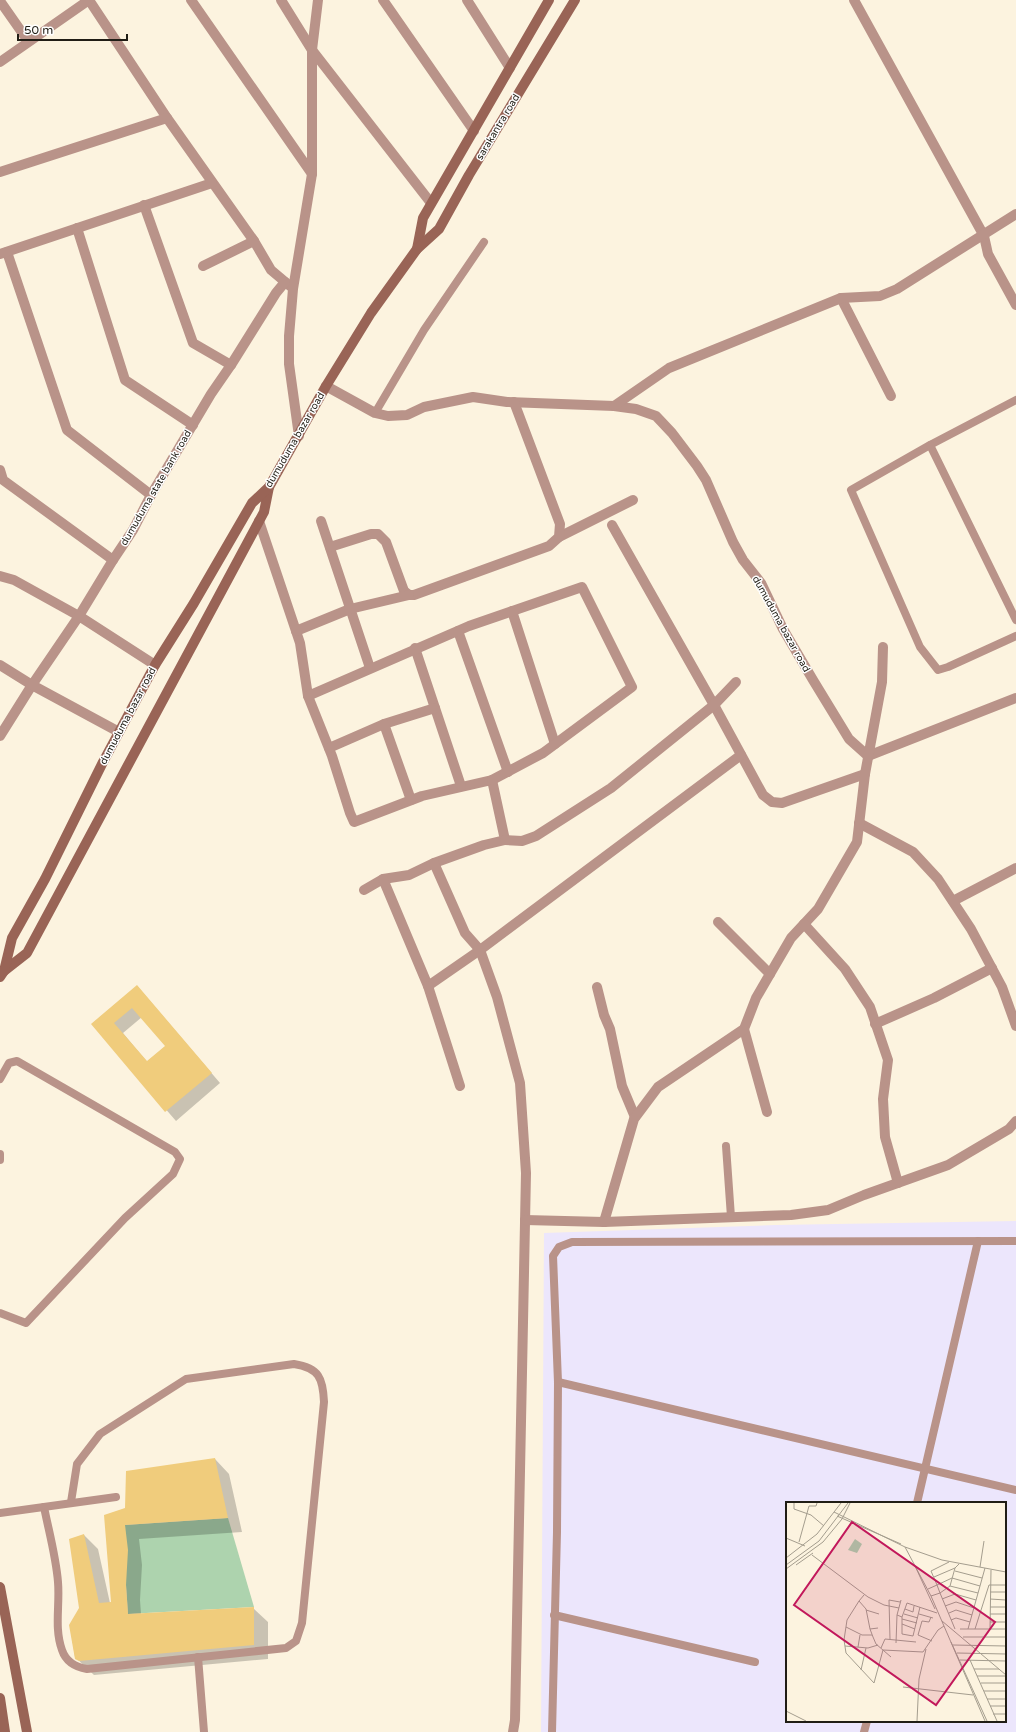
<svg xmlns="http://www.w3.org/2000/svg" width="1016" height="1732" font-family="'Varela Round',sans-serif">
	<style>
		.education { fill: #ece6fc; fill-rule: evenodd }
		.green { fill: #add3ae }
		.shadow { fill: #0003; fill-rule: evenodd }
		.building { fill: #f0cc7c; fill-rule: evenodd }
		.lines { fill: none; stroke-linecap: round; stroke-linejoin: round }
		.lane { stroke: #b99389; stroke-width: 8 }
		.street { stroke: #b99389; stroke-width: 10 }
		.secondary { stroke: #996456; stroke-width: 10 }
		.labels { text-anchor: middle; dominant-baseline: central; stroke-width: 3; stroke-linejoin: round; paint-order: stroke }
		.street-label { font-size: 10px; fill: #201d15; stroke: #fff }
		.inset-road { fill: none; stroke: #a49d8e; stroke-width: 1 }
		.view { fill: #c2185b; fill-opacity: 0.15; stroke: #c2185b; stroke-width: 2 }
		.inset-edge { fill: none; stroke: #201d15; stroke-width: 2 }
	</style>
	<rect width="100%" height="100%" fill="#fcf3df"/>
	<path class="education" d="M1016,1221V1732H541L544,1233L776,1225ZM787,1503H1005V1721H787Z"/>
	<polygon class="green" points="228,1518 254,1607 128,1614 126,1585 125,1525"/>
	<g class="shadow">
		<path d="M137,986L220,1083L176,1121L92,1024ZM142,1017L166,1046L147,1062L123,1033Z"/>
		<polygon points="215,1459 229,1474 242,1532 139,1539 142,1565 140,1600 141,1614 253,1608 268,1622 268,1659 94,1675 75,1657 70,1625 80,1608 84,1535 98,1549 110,1603 112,1602 126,1509"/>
	</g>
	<g class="building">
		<path d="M137,985L212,1073L165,1112L91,1024ZM132,1008L165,1046L147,1061L114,1023Z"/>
		<polygon points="215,1458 228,1518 125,1525 128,1550 126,1585 128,1614 254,1607 254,1645 79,1661 75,1659 69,1625 79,1608 69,1539 84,1534 99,1603 111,1602 104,1515 125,1508 126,1471"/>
	</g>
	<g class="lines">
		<g class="lane">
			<polyline points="1016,400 930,445 851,490 920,647 938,670 948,667 1016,636"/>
			<polyline points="375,413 424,330 484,242"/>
			<polyline points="930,445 1016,620"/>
			<polyline points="0,1079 9,1063 17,1061 175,1152 180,1159 173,1174 125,1218 26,1323 0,1313"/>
			<polyline points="726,1146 731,1217"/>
			<polyline points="0,1154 0,1160"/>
			<polyline points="558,1382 1016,1490"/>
			<polyline points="917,1503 978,1241"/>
			<path d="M44,1507C49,1532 56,1557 58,1582C60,1605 54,1628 62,1650C66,1662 75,1667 87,1669L286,1648L296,1641L302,1623L324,1402C323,1378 319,1368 294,1364L186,1379L100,1434L77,1464L71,1502"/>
			<polyline points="0,1513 116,1497"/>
			<polyline points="554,1615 755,1662"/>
			<polyline points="198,1657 204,1732"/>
			<polyline points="552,1732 557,1532 558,1382 553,1256 559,1247 572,1242 1016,1241"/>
			<polyline points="864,1732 867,1721"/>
		</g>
		<g class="street">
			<polyline points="89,0 167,118"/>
			<polyline points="191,0 312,174"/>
			<polyline points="281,0 312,50 431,203"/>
			<polyline points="383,0 474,131"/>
			<polyline points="467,0 510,68"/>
			<polyline points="854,0 984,236 988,254 1016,305"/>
			<polyline points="0,1 28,41"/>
			<polyline points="0,62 89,0"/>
			<polyline points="0,172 167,118 254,241"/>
			<polyline points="144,205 193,343 231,365"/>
			<polyline points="77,228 125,380 193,425"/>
			<polyline points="7,252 67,430 151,495"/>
			<polyline points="0,254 212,183"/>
			<polyline points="203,266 254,241 271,270 290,286"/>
			<polyline points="841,298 891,396"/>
			<polyline points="326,386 375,413 388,416 407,415 424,407 473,397 507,402 614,406 636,409 656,416 672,433 697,466 706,480 733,542 743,560 761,583 783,629 813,680 849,739 868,756 1016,698"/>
			<polyline points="614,406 669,368 841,298 880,296 897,289 1016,214"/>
			<polyline points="299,436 289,364 289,336 293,289 312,174 312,50 318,0"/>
			<polyline points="0,470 3,480 113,560"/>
			<polyline points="259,521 300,643 308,696 332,756 350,813 354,822 422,796 492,780 505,840 484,845 434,863 409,875 383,879 364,890"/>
			<polyline points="321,521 370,668"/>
			<polyline points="612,525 714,705 763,795 772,802 782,803 865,774"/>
			<polyline points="559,537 633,500"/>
			<polyline points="330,547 371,534 378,534 386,542 404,591 409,595 414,595 549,546 559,537 560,524 514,402"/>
			<polyline points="0,576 14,580 79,616 113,560 133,530 151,495 211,394 231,365 276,293 285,282"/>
			<polyline points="512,611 555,744"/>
			<polyline points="296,631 350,609 409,595"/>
			<polyline points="458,631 508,772"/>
			<polyline points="415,648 461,786"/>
			<polyline points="0,665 32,685 0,736"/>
			<polyline points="308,696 469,626 582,587 632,687 543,753 492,780"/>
			<polyline points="384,724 435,708"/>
			<polyline points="119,732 32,685 79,616 155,665"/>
			<polyline points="329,748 384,724 411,800"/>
			<polyline points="859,823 913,852 938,879 971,929 1002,987 1016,1026"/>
			<polyline points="505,840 522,841 536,836 611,788 714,705 736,682"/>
			<polyline points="434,863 465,933 480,950 497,997 520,1083 526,1173 515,1720 513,1732"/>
			<polyline points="383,879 428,986 480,950 741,755"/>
			<polyline points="953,901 1016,868"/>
			<polyline points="718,922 770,974 791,938 818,909 857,842 865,774 882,682 883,647"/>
			<polyline points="804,924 845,969 870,1007 888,1060 883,1099 885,1137 898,1183"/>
			<polyline points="428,986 460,1086"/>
			<polyline points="597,987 604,1015 610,1029 622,1086 635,1117"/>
			<polyline points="875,1024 934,998 992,968"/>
			<polyline points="744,1029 767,1112"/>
			<polyline points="525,1220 604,1222 634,1119 658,1087 744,1029 756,998 770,974"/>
			<polyline points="604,1222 791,1215 828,1210 864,1195 948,1165 1009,1129 1016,1121"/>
		</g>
		<g class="secondary">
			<polyline points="417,249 423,218 549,0"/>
			<polyline points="4,971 27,953 264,512 269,487"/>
			<polyline points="0,977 4,971 12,938 45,879 103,762 155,665 194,603 252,503 269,487 326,386 371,313 417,249 439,229 469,175 575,0"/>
			<polyline points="0,1587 27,1732"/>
			<polyline points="0,1698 5,1732"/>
		</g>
	</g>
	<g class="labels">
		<g class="street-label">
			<text transform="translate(498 127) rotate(-59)">sarakantra road</text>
			<text transform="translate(295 440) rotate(-60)">dumuduma bazar road</text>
			<text transform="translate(156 488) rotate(-60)">dumuduma state bank road</text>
			<text transform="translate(781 624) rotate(61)">dumuduma bazar road</text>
			<text transform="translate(128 716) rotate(-62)">dumuduma bazar road</text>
		</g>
	</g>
	<g transform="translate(786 1502)">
		<rect width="220" height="220" fill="#fcf3df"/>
		<path d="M69,37L76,42L71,51L62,48Z" fill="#add3ae"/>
		<path class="inset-road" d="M8,1V7L25,13L38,24M48,10L119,45L156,58L220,70M51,14L115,42M0,36L19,44M13,40L23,4H30L31,1M119,45L145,94L199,219M26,53L82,95L98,103L113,106M0,56L31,32L55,1M163,60L145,69L151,83L166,76L194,84M0,63L33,39L62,1M10,63L27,51M129,64L149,107M194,65L198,39M0,67L37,40L56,17L64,1M169,69L196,76M148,75L169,66M164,84L192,91M142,87L151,83L154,91L145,94M204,90H220M78,93L73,99L80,107L84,127M156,97L169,92L190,98M204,97L220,98M115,98L111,113L116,115L121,101L151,111M73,99L61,118L58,138L60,151L88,181L97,148L137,150L152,128L158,124M159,104L170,100L188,106M204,105H220M119,107L127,110L128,104M80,108L93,112M163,111L170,108L186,113M118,112L132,116M133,112L147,116M204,112H220M116,115V132L127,134L134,105M145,115L143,120L136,119L132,133L146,139M116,117L131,121M165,118L170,116L184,120M156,119L220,173M204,120H220M116,122L129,127M60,125L76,133H86M92,126L84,127L87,135L90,142L105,155M169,127L154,91L164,84L169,66L173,62M174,127H189L203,83H220M182,127L199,66M189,127H220M204,127L205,68M177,135H220M104,137L103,98L114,100M165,140L201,219M110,141L111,113M167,143L220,144M59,144L82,146L92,143M72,145L74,133M95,146L99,137L130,140M171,151L220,152M174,158L220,159M184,158L211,219M188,167H213M75,168L80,146M191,174H220M195,181H220M117,185L187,193M198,189H220M201,197H220M204,204H220M0,209L20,219M207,212H220M131,219L133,177L140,147"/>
		<path class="view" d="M66,20L209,120L150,203L8,103Z"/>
		<rect width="220" height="220" class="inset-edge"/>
	</g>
	<path d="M18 34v6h109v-6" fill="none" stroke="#201d15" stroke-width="2"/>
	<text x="24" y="34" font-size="12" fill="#201d15" stroke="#ffffff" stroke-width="3" paint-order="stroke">50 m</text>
</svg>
